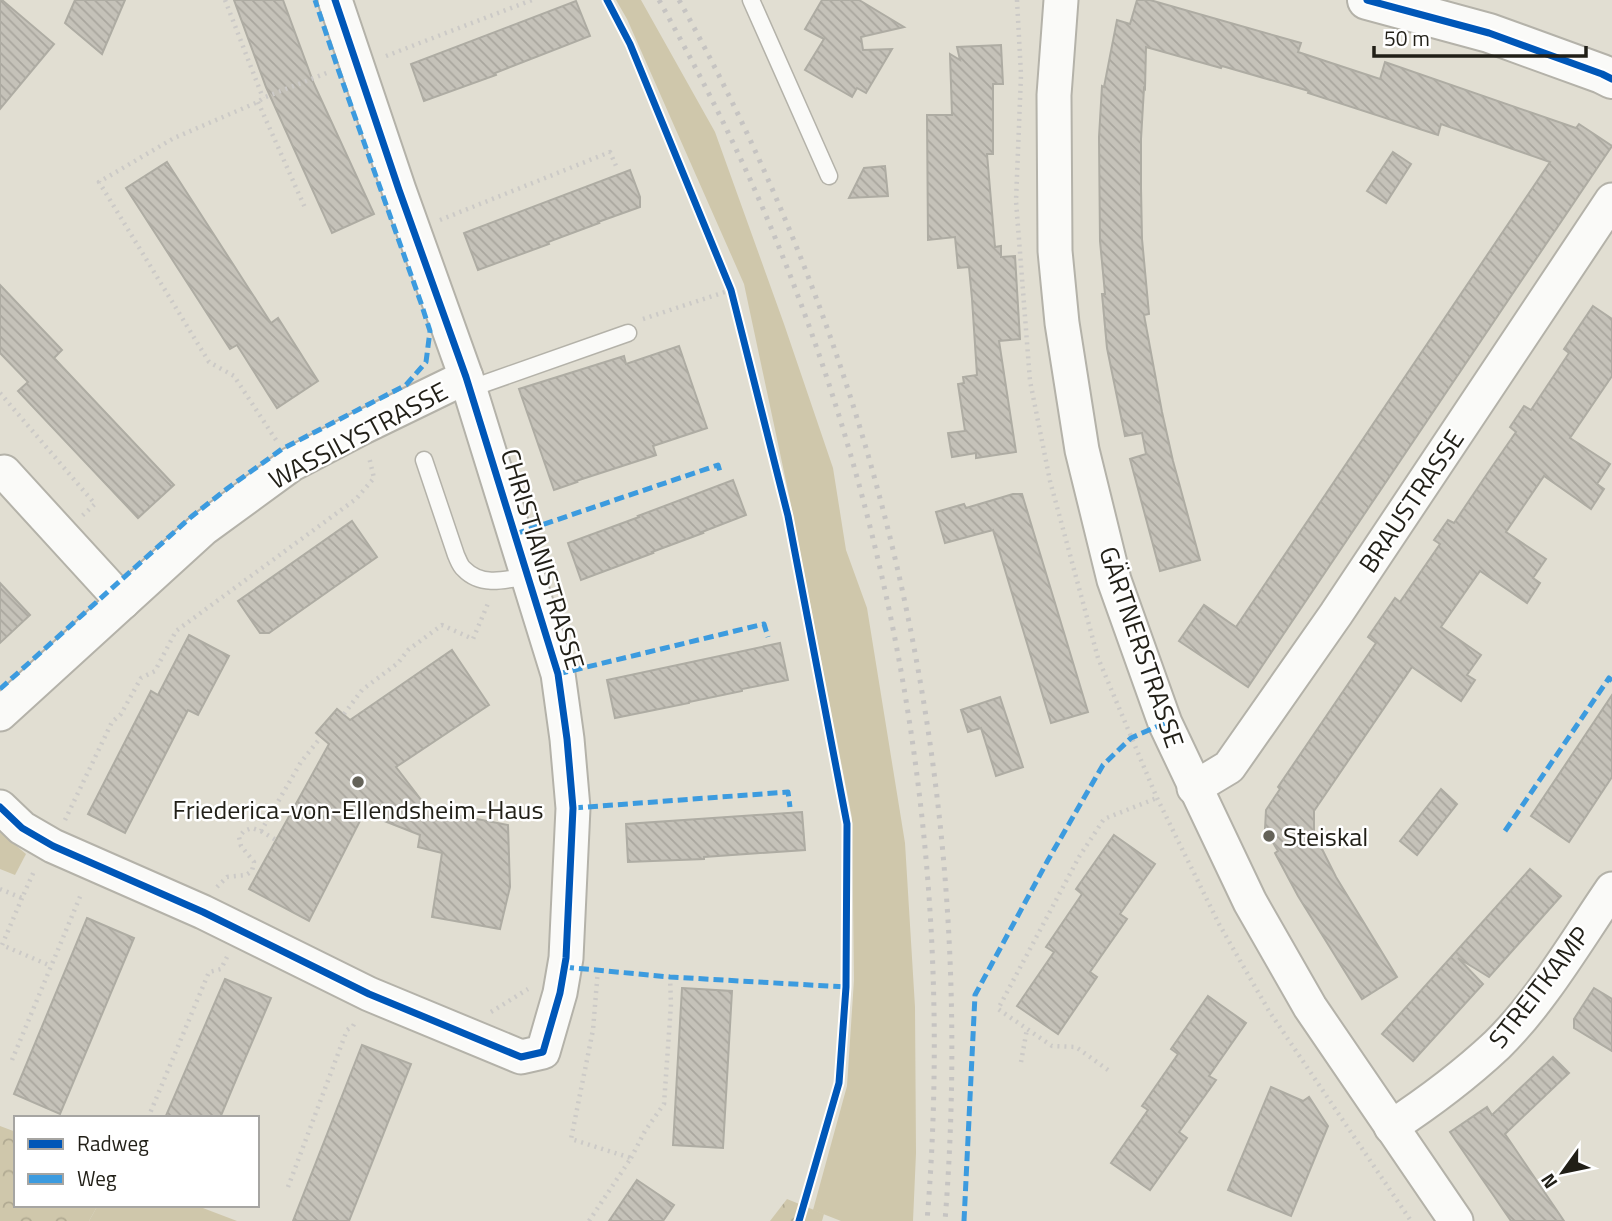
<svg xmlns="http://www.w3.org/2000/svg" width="1612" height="1221" font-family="'Titillium Web',sans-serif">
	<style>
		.green { fill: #cfc7ab }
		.forest { fill: url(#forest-crowns) }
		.building { fill: url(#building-back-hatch); stroke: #aeaca3; stroke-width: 2 }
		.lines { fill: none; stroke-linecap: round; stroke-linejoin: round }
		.lane-casing { stroke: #b4b2a9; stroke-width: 19 }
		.street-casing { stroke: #b4b2a9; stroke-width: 37 }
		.secondary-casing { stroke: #b4b2a9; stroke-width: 42 }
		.path { stroke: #cccac7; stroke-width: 4.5; stroke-dasharray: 2 5; stroke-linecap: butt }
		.lane { stroke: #fafaf8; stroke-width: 16 }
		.street { stroke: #fafaf8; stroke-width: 33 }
		.secondary { stroke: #fafaf8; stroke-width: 38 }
		.rail { stroke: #c6c4c2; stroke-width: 5; stroke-dasharray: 3.5 7; stroke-linecap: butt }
		.quiet { stroke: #3c9bdf; stroke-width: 5; stroke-dasharray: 10 5; stroke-linecap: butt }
		.cycleway-casing { stroke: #fff; stroke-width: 11 }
		.cycleway { stroke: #0057b8; stroke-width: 7 }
		.poi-dot { fill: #646258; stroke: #fff; stroke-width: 2.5 }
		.labels { text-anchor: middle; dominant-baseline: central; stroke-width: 5; stroke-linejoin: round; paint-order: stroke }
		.street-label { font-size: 26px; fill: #211f17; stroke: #fff }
		.poi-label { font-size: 26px; fill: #211f17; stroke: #fff }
	</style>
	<defs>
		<pattern id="forest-crowns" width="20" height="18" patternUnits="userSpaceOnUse" patternTransform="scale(1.75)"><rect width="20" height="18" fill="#cfc7ab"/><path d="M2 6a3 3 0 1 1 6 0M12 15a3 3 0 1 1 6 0" fill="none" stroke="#b1aa92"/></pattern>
		<pattern id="building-back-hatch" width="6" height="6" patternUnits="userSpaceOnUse" patternTransform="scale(1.75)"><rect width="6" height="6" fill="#c5c2b9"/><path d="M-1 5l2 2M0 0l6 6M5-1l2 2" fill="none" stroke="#a9a69e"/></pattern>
	</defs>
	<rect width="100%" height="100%" fill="#e1ded2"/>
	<g class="green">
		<polygon points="616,0 641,0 715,132 784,324 833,468 846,550 867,608 905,843 915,1007 916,1153 913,1221 841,1221 813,1210 847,1086 854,980 852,818 790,500 744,284 627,19"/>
		<polygon points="0,832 26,854 15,875 0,869"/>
		<polygon points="98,1205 195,1205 237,1221 89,1221"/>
	</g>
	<g class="forest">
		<polygon points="0,1126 16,1132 16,1205 98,1205 89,1221 0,1221"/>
		<polygon points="787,1199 824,1214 822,1221 770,1221"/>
	</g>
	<g class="building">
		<polygon points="0,0 2,0 54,44 0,109"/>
		<polygon points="75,0 125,0 102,54 65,23"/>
		<polygon points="234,0 283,0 314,84 374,214 332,233 266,87"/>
		<polygon points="822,0 859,0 904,27 861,37 863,50 892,49 866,93 857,88 852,97 805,70 824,39 805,29"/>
		<polygon points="1137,0 1150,0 1301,43 1298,52 1380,79 1385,62 1576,128 1579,124 1612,146 1248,687 1179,641 1204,605 1236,627 1550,162 1441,124 1438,135 1308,93 1309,91 1222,66 1221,68 1146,47 1145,89 1144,88 1141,139 1141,188 1142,239 1149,314 1144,315 1162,412 1173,461 1200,560 1160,571 1130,459 1146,454 1142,433 1125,436 1107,348 1102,294 1105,294 1100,241 1099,137 1102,86 1104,87 1117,20 1130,24"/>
		<polygon points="576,1 590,36 495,73 496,75 424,101 411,64"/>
		<polygon points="1001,45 1003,84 993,84 993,154 987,154 995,247 1001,246 1001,257 1015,256 1020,339 999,341 1016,452 976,458 976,453 952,457 948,433 965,431 958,384 964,383 963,377 977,375 972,299 969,267 958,268 955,237 928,240 927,115 952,115 950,54 960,60 957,47"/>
		<polygon points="1393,152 1411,164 1386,203 1367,191"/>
		<polygon points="167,162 271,323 278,318 318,381 277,408 237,345 230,349 126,188"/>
		<polygon points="885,166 888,196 849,198 864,168"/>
		<polygon points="630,170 640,197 640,207 598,222 599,223 548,242 549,244 478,270 464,233"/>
		<polygon points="0,285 62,350 54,358 174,485 138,518 18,391 28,382 0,353"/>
		<polygon points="1593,306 1612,319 1612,376 1570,438 1610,464 1597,484 1604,489 1591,509 1544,476 1506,532 1546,559 1533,578 1540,583 1527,603 1480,571 1441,627 1481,655 1467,675 1475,680 1461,701 1412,667 1314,811 1314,833 1336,877 1397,977 1362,999 1298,896 1275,853 1278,851 1265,829 1266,810 1280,789 1278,787 1376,643 1368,637 1395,598 1400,602 1440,544 1434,540 1448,520 1454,523 1485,477 1516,432 1510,427 1524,406 1531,410 1569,353 1564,349"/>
		<polygon points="679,346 707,428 653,446 656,455 576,481 577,482 554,490 519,389 624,356 626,364"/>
		<polygon points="733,480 746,515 702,532 703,533 652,552 653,553 581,580 568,543 639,517 638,516"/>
		<polygon points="1013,494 1022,494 1088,712 1051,723 993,530 945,543 936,512 964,504 966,508"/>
		<polygon points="352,521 377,557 269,633 260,633 238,601"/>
		<polygon points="0,583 30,615 0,643"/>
		<polygon points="189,635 229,656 198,715 188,710 125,833 88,814 151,691 158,695"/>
		<polygon points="780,643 788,680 742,689 742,691 689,702 689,703 615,718 607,680"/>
		<polygon points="452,650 489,705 396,767 422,801 436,811 508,825 510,887 500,929 432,917 442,853 418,847 420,835 364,813 309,921 249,889 329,744 316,733 337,709 350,720"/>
		<polygon points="1612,695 1612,777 1569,842 1531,816"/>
		<polygon points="1000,697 1023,767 996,776 981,728 968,732 961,710"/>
		<polygon points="1441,789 1457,804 1417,855 1400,841"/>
		<polygon points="802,812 805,850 704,857 704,859 628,862 626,824"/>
		<polygon points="1114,835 1155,864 1120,914 1127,919 1090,972 1097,977 1058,1034 1017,1006 1054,952 1046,947 1082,894 1076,889"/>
		<polygon points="1530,869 1561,896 1489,977 1458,958 1483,984 1413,1061 1382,1034"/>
		<polygon points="87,918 134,938 60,1114 14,1094"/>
		<polygon points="225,979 271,998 238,1075 220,1118 165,1118"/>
		<polygon points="682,988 732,991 723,1148 673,1145"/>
		<polygon points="1594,988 1612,999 1612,1051 1574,1028 1574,1019"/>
		<polygon points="1208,996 1246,1023 1209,1076 1216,1080 1179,1132 1187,1138 1150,1190 1111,1163 1148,1110 1142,1106 1178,1054 1171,1049"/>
		<polygon points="362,1045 411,1064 349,1221 293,1221"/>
		<polygon points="1553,1057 1569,1073 1505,1134 1564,1221 1511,1221 1450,1132 1487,1107 1492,1115"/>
		<polygon points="1271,1087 1303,1101 1309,1097 1328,1126 1291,1216 1228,1190"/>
		<polygon points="637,1180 674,1205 663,1221 609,1221"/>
	</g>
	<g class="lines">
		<g class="lane-casing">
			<g id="lane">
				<polyline points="751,0 829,176"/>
				<polyline points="469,389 628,333"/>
				<path d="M424,460L456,555C458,559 460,566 464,569C481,587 506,580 527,576"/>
			</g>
		</g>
		<g class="street-casing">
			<g id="street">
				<polyline points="1061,0 1054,95 1055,251 1062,323 1082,450 1114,580 1165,723 1250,902 1310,1007 1456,1221"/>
				<polyline points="4,472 123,602"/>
				<polyline points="0,714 203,529 292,464 361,428 466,377"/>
				<polyline points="1194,788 1229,767 1336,614 1612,200"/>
				<polyline points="0,807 22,828 53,846 203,912 369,994 521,1057 543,1052 560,993 566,958 573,808 567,739 558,674 466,377 399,190 335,0"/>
				<path d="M1391,1127C1426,1104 1466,1074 1497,1045C1541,1002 1577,940 1612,889"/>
			</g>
		</g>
		<g class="secondary-casing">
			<polyline id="secondary" points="1367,0 1489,33 1602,74 1612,79"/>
		</g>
		<g class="path">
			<polyline points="225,0 263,98"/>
			<polyline points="1017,0 1021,75 1016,201 1030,381 1050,481 1098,658 1157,798 1219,924 1269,1011 1411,1221"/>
			<polyline points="386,56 532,0"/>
			<polyline points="258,102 306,210"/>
			<polyline points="440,220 610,152 616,166"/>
			<polyline points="643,319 731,290"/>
			<polyline points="0,393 95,504 82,516"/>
			<polyline points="276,440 234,376 209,362 99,182 174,138 258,102 263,98 329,72"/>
			<polyline points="344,714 362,690 398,663 408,650 442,625 473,639 489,601"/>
			<polyline points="65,820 112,722 121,714 141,678 155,671 176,631 356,499 374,478 369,457"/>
			<polyline points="261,831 276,840"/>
			<polyline points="217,887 227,877 246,875 252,871 254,862 241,846 239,837 244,831 252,828 261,831 301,762 321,737"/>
			<polyline points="0,889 22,898 35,869"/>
			<polyline points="22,898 2,945 51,966"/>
			<polyline points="491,1012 528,989"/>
			<polyline points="12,1060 82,892"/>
			<polyline points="1021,1062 1027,1029"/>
			<polyline points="1108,1070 1076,1047 1052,1046 998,1009 1079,857 1104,819 1157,798"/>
			<polyline points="148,1118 209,972 221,969 227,957"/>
			<polyline points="631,1158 645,1131 664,1104 671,1004 670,977"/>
			<polyline points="288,1187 347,1030 353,1026 356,1020"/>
			<polyline points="589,1221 631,1158 571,1139 593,1030 598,969"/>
		</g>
		<use href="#lane" class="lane"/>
		<use href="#street" class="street"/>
		<use href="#secondary" class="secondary"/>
		<g class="rail">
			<path d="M659,0C701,76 741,154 774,235C902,546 955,886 927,1221"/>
			<path d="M679,0C886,374 979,794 945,1221"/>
		</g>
		<g class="quiet">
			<polyline points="515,534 718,465 721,475"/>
			<polyline points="558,674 764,624 768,637"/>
			<polyline points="0,689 191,517 228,488 282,449 406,385 426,362 430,331 421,303 338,69 315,0"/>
			<polyline points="573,808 788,792 790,807"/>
			<polyline points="1505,831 1609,678 1612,681"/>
			<polyline points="564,967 670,977 846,987"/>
			<polyline points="964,1221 975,995 1048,860 1103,765 1131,738 1165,723"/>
		</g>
		<g class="cycleway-casing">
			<g id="cycleway">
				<polyline points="607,0 630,44 731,290 788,516 847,824 846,987 839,1083 799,1221"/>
				<polyline points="1367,0 1489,33 1602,74 1612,79"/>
				<polyline points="0,807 22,828 53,846 203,912 369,994 521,1057 543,1052 560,993 566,958 573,808 567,739 558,674 466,377 399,190 335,0"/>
			</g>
		</g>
		<use href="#cycleway" class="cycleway"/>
	</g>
	<g class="poi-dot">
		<circle cx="358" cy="782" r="7"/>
		<circle cx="1269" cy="836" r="7"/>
	</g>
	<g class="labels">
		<g class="street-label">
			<text transform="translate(358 435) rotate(-28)">WASSILYSTRASSE</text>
			<text transform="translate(1411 501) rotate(-56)">BRAUSTRASSE</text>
			<text transform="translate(543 559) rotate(73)">CHRISTIANISTRASSE</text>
			<text transform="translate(1142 647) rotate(71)">GÄRTNERSTRASSE</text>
			<text transform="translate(1539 987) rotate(-52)">STREITKAMP</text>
		</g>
		<g class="poi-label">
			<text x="358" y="809">Friederica-von-Ellendsheim-Haus</text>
			<text x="1283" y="836" text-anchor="start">Steiskal</text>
		</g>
	</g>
	<rect x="14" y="1116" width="245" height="91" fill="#ffffff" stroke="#a6a5a2" stroke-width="2"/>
	<rect x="28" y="1139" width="35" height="10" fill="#0057b8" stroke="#a6a5a2" stroke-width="2"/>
	<text x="77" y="1151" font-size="21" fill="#211f17">Radweg</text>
	<rect x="28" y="1174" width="35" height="10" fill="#3c9bdf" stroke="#a6a5a2" stroke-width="2"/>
	<text x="77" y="1186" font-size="21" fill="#211f17">Weg</text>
	<g transform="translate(1563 1172) rotate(237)" stroke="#ffffff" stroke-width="5" paint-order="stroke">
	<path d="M0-5L12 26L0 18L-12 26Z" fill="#211f17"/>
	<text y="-10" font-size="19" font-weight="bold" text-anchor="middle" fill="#211f17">N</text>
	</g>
	<path d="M1374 46v10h212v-10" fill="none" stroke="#211f17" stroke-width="3.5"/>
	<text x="1384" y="46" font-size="21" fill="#211f17" stroke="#ffffff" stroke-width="5" paint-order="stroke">50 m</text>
</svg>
